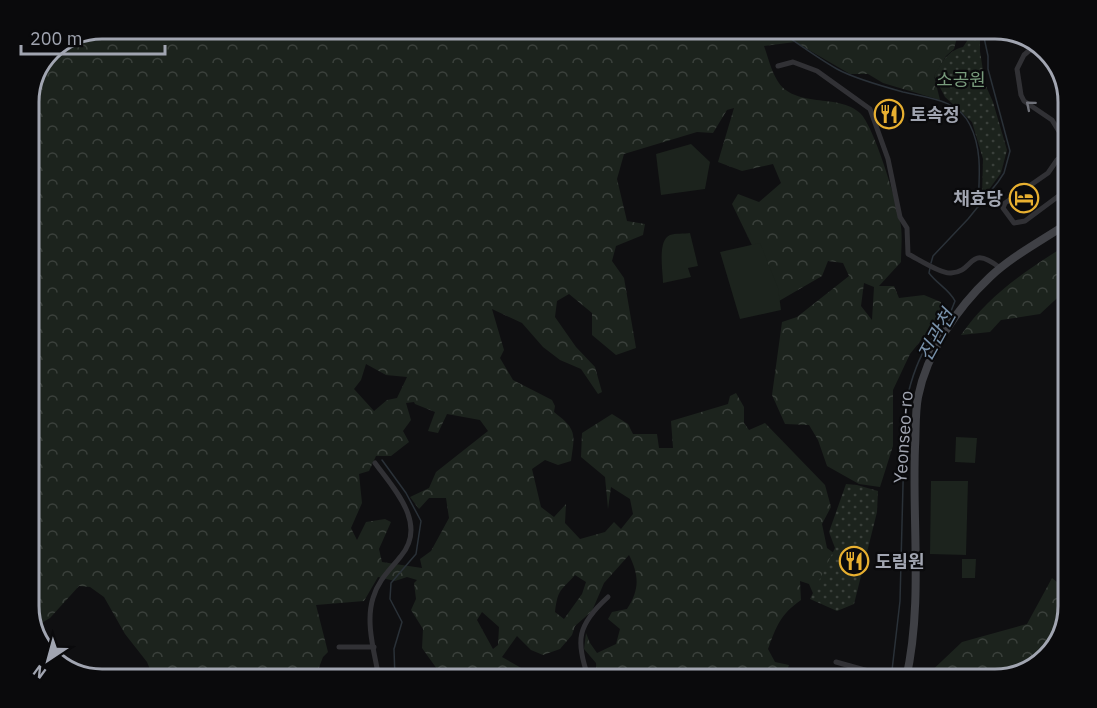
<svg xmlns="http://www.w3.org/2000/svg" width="1097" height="708" font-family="'IBM Plex Sans','Noto Sans KR',sans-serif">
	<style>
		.forest { fill: url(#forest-crowns); fill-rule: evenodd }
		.park { fill: url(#park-dots) }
		.pitch { fill: #1c231d }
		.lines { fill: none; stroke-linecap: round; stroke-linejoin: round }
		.stream { stroke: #2a3138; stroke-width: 1.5 }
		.minor { stroke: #313135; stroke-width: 5 }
		.secondary { stroke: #3f4045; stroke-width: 8 }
		.oneway { stroke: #6f7179 }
		.labels { text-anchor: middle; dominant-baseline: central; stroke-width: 4.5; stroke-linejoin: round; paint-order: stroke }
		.park-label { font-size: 18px; fill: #789b7c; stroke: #0a0a0c }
		.poi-label { font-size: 18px; font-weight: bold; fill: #a1a5b1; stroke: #0a0a0c; text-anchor: start }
		.street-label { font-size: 18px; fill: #a1a5b1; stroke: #0a0a0c }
		.water-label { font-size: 20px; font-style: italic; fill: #7992ab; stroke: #0a0a0c }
		.rim { fill: none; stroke: #a1a5b1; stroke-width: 3 }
	</style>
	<defs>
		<pattern id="forest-crowns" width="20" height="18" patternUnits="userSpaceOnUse" patternTransform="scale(1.5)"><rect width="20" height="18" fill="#1c231d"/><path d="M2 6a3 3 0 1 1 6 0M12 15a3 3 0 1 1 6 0" fill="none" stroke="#3a403b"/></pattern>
		<pattern id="park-dots" width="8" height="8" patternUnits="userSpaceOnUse" patternTransform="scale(1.5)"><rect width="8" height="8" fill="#1c231d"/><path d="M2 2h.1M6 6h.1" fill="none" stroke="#3a403b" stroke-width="1.8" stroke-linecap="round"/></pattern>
	</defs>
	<rect width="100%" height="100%" fill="#0f0f11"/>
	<g class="forest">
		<path d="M102,29H959L954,49L946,56L934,76L940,100L883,83L868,74H850L795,42L764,46C768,57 771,70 777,80C793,109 839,93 860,113C874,126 896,200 900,221C903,234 901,249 901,262L879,286H894L899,298L924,295L941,302V315L910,354L893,390V446L880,487L859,484L827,466L818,440L809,425L785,424L772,395L782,322L797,317L849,276L843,263L828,261L822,276L779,301L732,204L738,194L759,202L781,183L773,164L742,171L718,162L734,108L727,110L713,133L697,132L624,154L617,179L627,221L645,224L643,235L616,246L612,261L624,278L636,348L616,355L592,335V313L569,294L557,301L555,317L576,347L595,367L602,392L598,394L581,369L560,360L543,347L522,323L492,309L504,350L500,358L513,380L552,400L555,406L554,412C577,430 575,433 571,461L558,465L545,460L532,469L541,507L554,517L566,504L565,523L580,539L605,532L614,522L621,529L633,514L630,499L611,487L608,509L605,477L581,457L582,433L612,414L628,424L633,434H657L659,448H673L671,421L728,404L730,396L736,393L744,407V423L749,430L765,423L825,485L831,507L822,524L827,548L842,559L815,598L809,584L800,581L801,600C780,615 777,625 768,649L775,662L789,665L784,679H597L596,663L584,649L586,633L590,643L597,653L616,644L620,629L608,619L612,612L627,609C640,589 639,575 629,555L604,583L592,611L575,626L572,635L560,649L543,655L531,650L517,636L502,657L523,669L527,677L526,679H461L453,668L437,669L422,648L423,629L411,610L416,599L414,583L417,580L407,577L395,581L378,577L364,601L316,605L328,652L323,657L318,670L323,679H154L147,662L125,634L104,597L90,587L79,586L50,618L40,624L29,596V98L50,50ZM864,283L874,287L872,320L861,306ZM366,364L386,375L407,377L397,398L387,400L374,411L354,389L361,380ZM414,402L415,404L435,412L428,431L438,433L447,414L480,420L488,431L436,472L429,488L410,497L419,509L429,498H446L449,518L431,551L420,559L422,568L382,562L379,549L391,522L385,519L366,522L357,540L351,528L362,503L359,474L369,471L376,456H391L409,442L403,431L411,420L406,403ZM575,575L586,582L582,594L564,619L555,612C558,588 561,591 575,575ZM482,612L499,627L498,645L493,649L477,620Z"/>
		<path d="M1068,244V288L1040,314L1001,320L990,332L961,335C989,294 1027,270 1068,244Z"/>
		<polygon points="1052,578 1068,591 1068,606 1056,647 1031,670 995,679 923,679 962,642 1027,624"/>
		<polygon points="42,627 50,650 58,664 38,642 35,633"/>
	</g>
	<g class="park">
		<path d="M969,29H980V51L985,84L993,102L1007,150L1001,173L985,195H982L983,159L972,122L945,97L934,76C942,62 947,51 963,47L967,41Z"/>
		<polygon points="846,484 857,485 878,491 877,512 854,604 837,611 810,599 835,548 829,532"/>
	</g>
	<g class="pitch">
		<polygon points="691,144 710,162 705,189 661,195 656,154"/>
		<path d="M690,233L698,266L688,268L691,277L663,283C663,272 657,240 670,235C675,233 684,234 690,233Z"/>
		<polygon points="760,243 778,288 781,310 740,319 720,252"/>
		<polygon points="956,437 977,438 975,463 955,462"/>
		<polygon points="931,481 968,481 966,555 930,554"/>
		<polygon points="962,559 976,559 975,578 962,578"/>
	</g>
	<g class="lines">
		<g class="stream">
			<path d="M775,28C796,42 816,57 837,69C853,78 885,87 903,92C927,98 958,99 970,125C983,151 979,179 978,207"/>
			<polyline points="931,263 933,256 968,219 998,182 1004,173 1010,151 988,69 988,56 982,28"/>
			<polyline points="382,460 406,493 421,521 416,554 391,583 390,599 402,622 394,649 395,679"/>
			<path d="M891,679L900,601L905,408C909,387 914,368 925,349C935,333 949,320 955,301C949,289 937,284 929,273L930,268"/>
		</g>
		<g class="minor">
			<polyline points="1038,43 1024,55 1017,69 1021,95 1024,101 1052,120 1068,146"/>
			<polyline points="1047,53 1068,99"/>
			<path d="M778,66L793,62L817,71L870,109L888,159L900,217L907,228L908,254C918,259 941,274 951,273C975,272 968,243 1000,268"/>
			<polyline points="1068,151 1057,160 1048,173 1005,203 1003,208 1014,223 1025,221 1068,189"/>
			<path d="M375,463C394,489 428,524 401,556C390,570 378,580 373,598C365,623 375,654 379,679"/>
			<polyline points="339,647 374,647"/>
			<polyline points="836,662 879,674 879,679"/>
			<path d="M589,679C575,641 577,625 608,597"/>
		</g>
		<path class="secondary" d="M906,679C923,604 912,524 915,447C916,431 915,413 918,397C927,352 957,308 990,277C1012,256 1043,240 1068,223"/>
	</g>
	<defs><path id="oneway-chevron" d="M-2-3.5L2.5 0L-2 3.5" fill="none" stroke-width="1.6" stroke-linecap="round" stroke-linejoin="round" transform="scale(1.5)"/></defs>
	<use class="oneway" href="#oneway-chevron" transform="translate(1030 105) rotate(-140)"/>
	<defs>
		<g id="restaurant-ring" transform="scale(1.5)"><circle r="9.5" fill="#0a0a0c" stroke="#e8b030" stroke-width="1.5"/><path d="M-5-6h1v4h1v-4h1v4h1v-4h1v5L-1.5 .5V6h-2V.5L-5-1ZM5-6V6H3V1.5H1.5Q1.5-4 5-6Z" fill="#e8b030"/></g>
		<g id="hotel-ring" transform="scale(1.5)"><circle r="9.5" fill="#0a0a0c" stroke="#e8b030" stroke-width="1.5"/><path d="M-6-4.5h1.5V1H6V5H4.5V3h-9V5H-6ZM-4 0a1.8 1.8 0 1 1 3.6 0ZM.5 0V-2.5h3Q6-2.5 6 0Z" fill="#e8b030"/></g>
	</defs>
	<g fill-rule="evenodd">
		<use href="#restaurant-ring" x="889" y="114"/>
		<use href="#hotel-ring" x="1024" y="198"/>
		<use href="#restaurant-ring" x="854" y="561"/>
	</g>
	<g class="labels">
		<g class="park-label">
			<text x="961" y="79">소공원</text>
		</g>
		<g class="poi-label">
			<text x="910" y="114">토속정</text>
			<text x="1003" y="198" text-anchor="end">채효당</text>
			<text x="875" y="561">도림원</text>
		</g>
		<g class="street-label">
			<text transform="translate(903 437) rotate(-86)">Yeonseo-ro</text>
		</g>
		<g class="water-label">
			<text transform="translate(936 335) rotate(-61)">진관천</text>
		</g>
	</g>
	<path d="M0 0H1097V708H0ZM102 39H995A63 63 0 0 1 1058 102V606A63 63 0 0 1 995 669H102A63 63 0 0 1 39 606V102A63 63 0 0 1 102 39Z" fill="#0a0a0c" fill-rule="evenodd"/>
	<path class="rim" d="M102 39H995A63 63 0 0 1 1058 102V606A63 63 0 0 1 995 669H102A63 63 0 0 1 39 606V102A63 63 0 0 1 102 39Z"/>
	<g transform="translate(48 660) rotate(216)" stroke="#0a0a0c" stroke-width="4.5" paint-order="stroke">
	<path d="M0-4.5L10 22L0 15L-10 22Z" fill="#a1a5b1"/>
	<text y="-9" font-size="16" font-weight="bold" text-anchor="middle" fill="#a1a5b1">N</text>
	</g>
	<path d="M21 45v9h144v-9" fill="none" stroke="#a1a5b1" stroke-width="3"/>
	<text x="30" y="45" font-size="18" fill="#a1a5b1" stroke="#0a0a0c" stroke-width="4.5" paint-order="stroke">200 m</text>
</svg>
